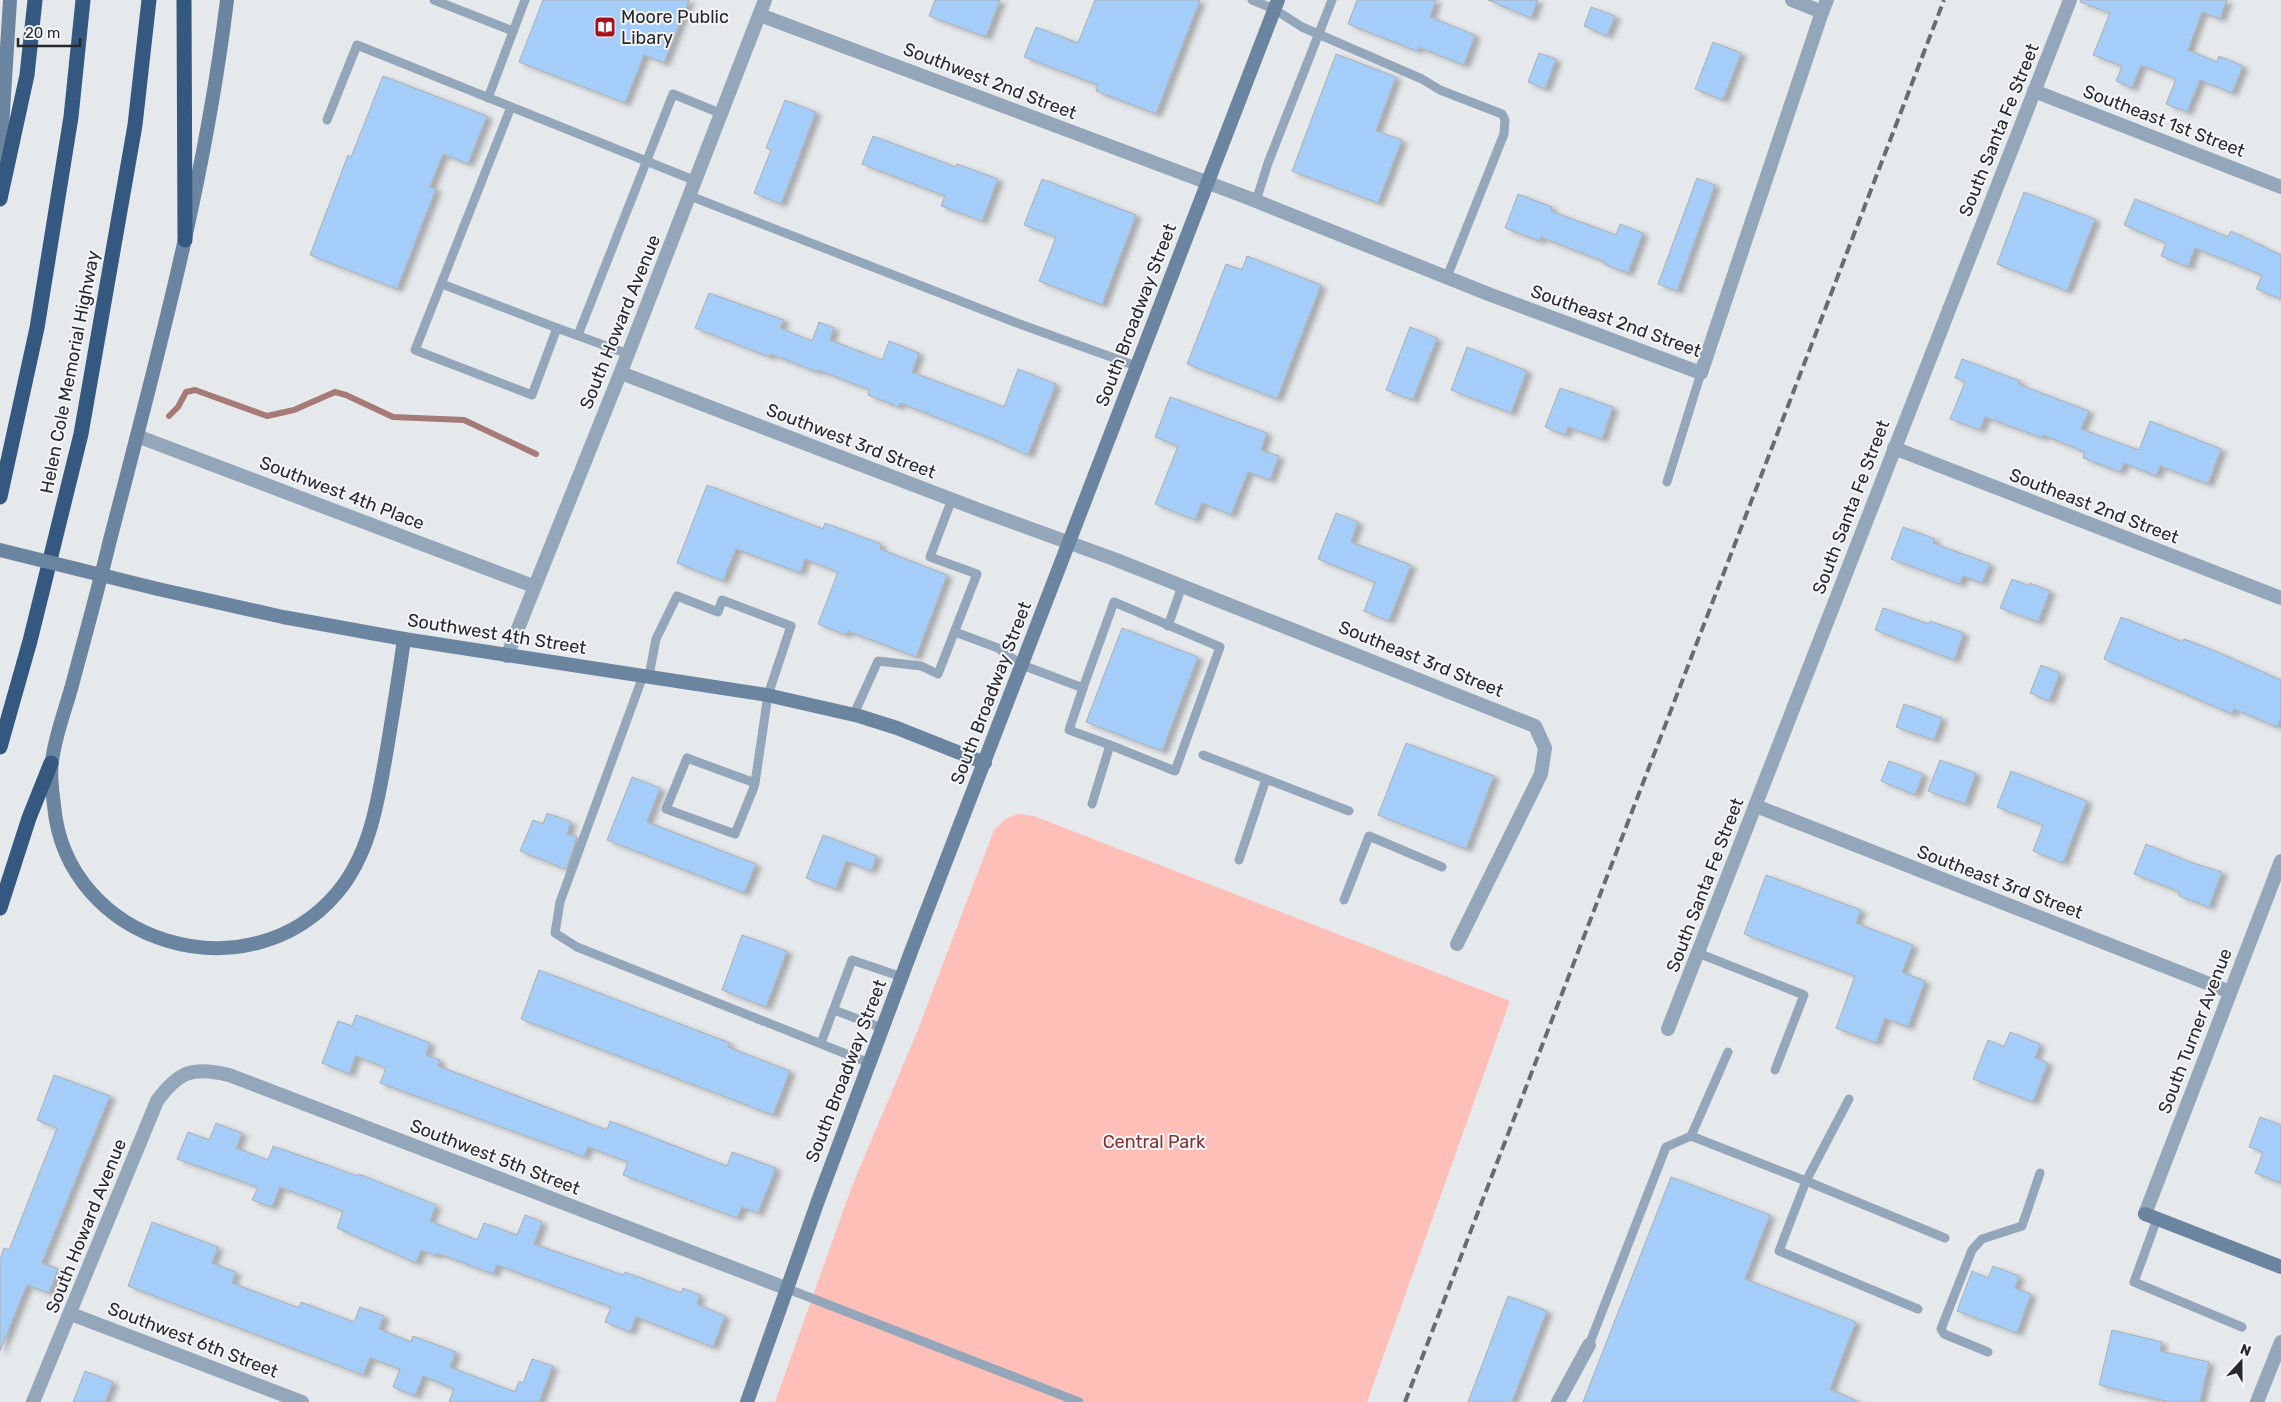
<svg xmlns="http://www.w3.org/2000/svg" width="2281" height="1402" font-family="Rubik,sans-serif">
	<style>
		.green { fill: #febfb9 }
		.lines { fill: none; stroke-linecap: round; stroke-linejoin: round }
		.stream { stroke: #a67a76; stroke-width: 6 }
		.building { fill: #a5cdfa; stroke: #acafb2; filter: url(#shadow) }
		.service { stroke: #94a6b9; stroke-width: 9 }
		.minor { stroke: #94a6b9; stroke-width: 14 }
		.tertiary { stroke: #94a6b9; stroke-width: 14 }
		.secondary { stroke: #6b85a1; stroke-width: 14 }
		.motorway { stroke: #34587f; stroke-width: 15 }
		.rail { stroke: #696b6c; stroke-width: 4; stroke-dasharray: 10 5; stroke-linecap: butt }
		.secondary-bridge { stroke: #6b85a1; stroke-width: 14 }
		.labels { text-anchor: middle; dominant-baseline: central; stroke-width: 4; stroke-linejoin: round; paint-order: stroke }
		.poi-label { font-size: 18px; fill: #28292a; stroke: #f4f6f9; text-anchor: start }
		.street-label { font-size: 18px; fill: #28292a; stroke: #f4f6f9 }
		.park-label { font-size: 18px; fill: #7f322f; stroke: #f4f6f9 }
	</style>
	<defs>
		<filter id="shadow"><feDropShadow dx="5.5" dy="3" stdDeviation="2.5" flood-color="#0004"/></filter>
	</defs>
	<rect width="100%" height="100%" fill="#e6e9ec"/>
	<polygon class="green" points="1018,814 1034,816 1510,1001 1367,1402 775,1402 852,1186 917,1032 994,830 1005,819"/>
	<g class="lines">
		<polyline class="stream" points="169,416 178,407 186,392 195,390 267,416 294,410 335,392 346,395 393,417 464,420 536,454"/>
	</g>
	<g class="building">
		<polygon points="543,0 689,0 664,63 644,55 625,103 519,62"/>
		<polygon points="935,0 1000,0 986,37 929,16"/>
		<polygon points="1095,0 1200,0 1156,114 1096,91 1098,85 1024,57 1036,27 1078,43"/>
		<polygon points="1357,0 1436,0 1430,17 1475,35 1464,65 1418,47 1417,51 1348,24"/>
		<polygon points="1488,0 1538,0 1531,18"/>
		<polygon points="2081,0 2227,0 2220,19 2202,12 2188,50 2217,62 2219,56 2243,66 2232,93 2200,80 2187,112 2166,104 2176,79 2141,65 2132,88 2116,81 2122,66 2093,55 2110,13 2080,2"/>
		<polygon points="1591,7 1615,16 1607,36 1584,26"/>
		<polygon points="1713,42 1741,53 1723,100 1695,89"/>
		<polygon points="1539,53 1556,59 1545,89 1528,82"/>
		<polygon points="1336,54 1396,77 1376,131 1402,140 1378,203 1292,171"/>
		<polygon points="383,76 487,116 468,164 443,154 430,187 436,189 397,289 310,255 348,155 351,157"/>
		<polygon points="785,100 816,112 781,204 754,193 771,150 766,148"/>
		<polygon points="873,136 956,167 957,164 998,179 982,221 941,206 945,196 862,164"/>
		<polygon points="1697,178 1715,185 1677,291 1658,284"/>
		<polygon points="1042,179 1136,215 1102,305 1039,281 1056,237 1024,225"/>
		<polygon points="2024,192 2095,219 2067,291 1997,264"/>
		<polygon points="1518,194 1552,207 1551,211 1616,235 1620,224 1643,233 1628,273 1604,264 1605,262 1541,237 1539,241 1505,228"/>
		<polygon points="2135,199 2228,237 2231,231 2281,255 2281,299 2256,289 2262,275 2195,248 2188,267 2161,256 2166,243 2124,225"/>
		<polygon points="1247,256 1321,285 1277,399 1187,364 1226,264 1242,270"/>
		<polygon points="709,293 784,320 780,328 812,341 819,322 834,328 830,340 882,360 889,341 919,353 912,372 1004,407 1018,369 1056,384 1028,455 1002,444 1002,443 900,403 899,407 868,395 870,390 818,370 817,372 771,354 770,357 695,328"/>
		<polygon points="1410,327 1437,338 1413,400 1386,390"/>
		<polygon points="1467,347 1527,371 1511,413 1451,390"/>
		<polygon points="1962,359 2020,381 2018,384 2089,411 2081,429 2139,450 2150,421 2221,449 2208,484 2160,466 2156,476 2124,463 2120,472 2083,458 2085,452 2043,435 2042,438 1985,417 1980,430 1950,419 1965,382 1955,378"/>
		<polygon points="1560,388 1613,407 1602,439 1568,427 1565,435 1545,427"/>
		<polygon points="1170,397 1267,433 1261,450 1279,456 1270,480 1248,472 1231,515 1202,503 1195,520 1155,504 1178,446 1155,437"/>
		<polygon points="707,485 823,529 825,523 881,544 880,549 947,575 916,657 848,631 846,635 818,624 838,572 805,559 800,573 736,549 723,581 677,563"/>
		<polygon points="1336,513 1358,522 1351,542 1411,565 1389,621 1364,611 1375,582 1318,559"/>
		<polygon points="1903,527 1935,539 1933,543 1990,564 1982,583 1963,576 1960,584 1891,559"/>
		<polygon points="2012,579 2029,586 2030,583 2050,591 2038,622 2000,608"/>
		<polygon points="1883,608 1929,624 1930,621 1964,633 1954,660 1875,630"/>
		<polygon points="2121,617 2183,642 2184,639 2215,651 2281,680 2281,717 2277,727 2234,709 2232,714 2104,659"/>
		<polygon points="1122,628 1198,657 1162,751 1086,722"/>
		<polygon points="2041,665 2060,673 2049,701 2030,693"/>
		<polygon points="1904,704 1942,718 1934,740 1896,727"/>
		<polygon points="1406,743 1494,776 1466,849 1378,815"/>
		<polygon points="1940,760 1976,773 1965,804 1928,791"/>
		<polygon points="1889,761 1923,774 1915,795 1881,781"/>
		<polygon points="2011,771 2087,801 2063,863 2033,851 2043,825 1997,807"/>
		<polygon points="632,777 660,788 647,822 756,864 744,893 607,840"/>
		<polygon points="547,813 571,822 567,834 577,837 566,869 520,851 533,820 543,824"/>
		<polygon points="823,835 877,856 871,871 846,861 836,889 806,878"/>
		<polygon points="2146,844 2190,862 2222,872 2209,907 2179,896 2180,892 2134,874"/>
		<polygon points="1766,875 1861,910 1856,923 1913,945 1902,972 1925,981 1908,1027 1885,1018 1876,1043 1836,1028 1855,976 1744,934"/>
		<polygon points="742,935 787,951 766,1007 722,990"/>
		<polygon points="539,970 730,1043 728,1047 790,1071 773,1115 521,1019"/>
		<polygon points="356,1015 430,1043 426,1055 440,1060 438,1066 607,1130 610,1121 727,1166 732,1152 776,1168 758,1213 742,1207 737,1218 623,1175 628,1162 588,1147 584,1157 380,1083 386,1068 356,1056 349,1074 322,1063 338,1021 352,1026"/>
		<polygon points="2010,1032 2040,1044 2035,1058 2048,1063 2033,1102 1973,1079 1988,1040 2004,1047"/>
		<polygon points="54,1075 110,1096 42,1263 58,1269 49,1293 27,1285 0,1351 0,1259 4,1248 9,1250 57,1128 37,1120"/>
		<polygon points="2260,1117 2281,1125 2281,1183 2255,1173 2263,1152 2249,1147"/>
		<polygon points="216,1123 242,1133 236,1148 268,1160 273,1146 358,1176 359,1174 436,1205 430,1221 477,1240 484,1223 517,1235 525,1215 542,1222 534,1244 623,1275 625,1272 681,1293 683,1288 700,1295 697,1304 725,1316 713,1347 636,1317 630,1332 605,1322 611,1307 497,1265 493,1274 437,1253 436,1256 421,1250 416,1263 337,1228 343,1211 280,1187 272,1207 252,1200 258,1187 177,1159 188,1132 209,1140"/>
		<polygon points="1671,1177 1770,1215 1745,1279 1856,1322 1830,1389 1859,1402 1583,1402"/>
		<polygon points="152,1222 218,1247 212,1263 236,1272 232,1283 299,1308 301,1302 354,1322 360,1307 384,1316 379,1329 411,1342 413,1336 456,1352 450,1367 515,1392 519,1381 523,1383 532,1359 553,1366 539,1402 449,1402 454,1389 423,1376 415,1396 393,1387 400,1369 370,1358 363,1375 128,1286"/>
		<polygon points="1993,1266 2019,1276 2015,1288 2031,1294 2017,1333 1957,1311 1972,1271 1988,1278"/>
		<polygon points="1508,1296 1547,1311 1512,1402 1468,1402"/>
		<polygon points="2112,1330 2162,1342 2160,1351 2209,1362 2200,1402 2170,1402 2099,1385"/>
		<polygon points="85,1371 113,1382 105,1402 73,1402"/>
	</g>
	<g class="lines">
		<g class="service">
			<polyline points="434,0 513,31"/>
			<polyline points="1252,0 1274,9 1302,27 1422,79 1440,90 1502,114 1505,120 1504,134 1447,277"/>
			<polyline points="488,98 525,0"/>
			<polyline points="511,107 415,350 532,395 557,328 628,354"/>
			<polyline points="327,120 357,45 696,181"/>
			<polyline points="690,196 1017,323 1136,366"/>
			<polyline points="1256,201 1268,163 1332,0"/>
			<polyline points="442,284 557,328"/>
			<polyline points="578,335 673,94 722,114"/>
			<polyline points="1667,482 1701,373"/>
			<polyline points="1168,626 1182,586"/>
			<polyline points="955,632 998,648 1022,665 1083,688 1114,602 1220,647 1175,771 1110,745 1092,804"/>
			<polyline points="643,676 560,902 555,933 577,947 869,1063"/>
			<polyline points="649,676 656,639 677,596 718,612 722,600 791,626 768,695 755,783 754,787 735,834 666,809 687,758 755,783"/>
			<polyline points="1083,688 1069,730 1110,745"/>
			<polyline points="854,714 878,661 921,666 938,674 977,574 930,557 952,499"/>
			<polyline points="1203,755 1266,779"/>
			<polyline points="1239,860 1266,779 1349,811"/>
			<polyline points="1344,900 1369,836 1442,867"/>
			<polyline points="1698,953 1804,995 1775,1070"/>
			<polyline points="834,1010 882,1028"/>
			<polyline points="821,1043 852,960 902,977"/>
			<polyline points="1728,1052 1691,1136 1806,1181 1849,1099"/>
			<polyline points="2157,1219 2134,1282 2242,1327"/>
			<polyline points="788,1289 1079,1402"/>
			<polyline points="1918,1309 1779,1251 1806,1181 1945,1238"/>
			<polyline points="1589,1345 1666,1147 1691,1136"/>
			<polyline points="1988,1352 1944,1334 1941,1329 1972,1250 1982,1239 2022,1226 2040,1173"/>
		</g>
		<g class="minor">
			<polyline points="1792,0 1822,12"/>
			<polyline points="760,15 1246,197 1491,295 1701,373 1822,12 1827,0"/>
			<polyline points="2034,91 2281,187"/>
			<polyline points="621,373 982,511 1114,559 1535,726 1545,748 1541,774 1457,944"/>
			<polyline points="1894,448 2281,598"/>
			<polyline points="1756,806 2230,992"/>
			<polyline points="1668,1029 2070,0"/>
			<polyline points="2145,1214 2281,861"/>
			<polyline points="71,1314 302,1402"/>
			<path d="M33,1402L157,1101C179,1071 193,1066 229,1075L788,1289"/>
			<polyline points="1558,1402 1589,1345"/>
		</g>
		<g class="tertiary">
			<polyline points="137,436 533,586"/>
			<polyline points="507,656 628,354 765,0"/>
			<polyline points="2257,1402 2281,1342"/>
		</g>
		<g class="secondary">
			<path d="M227,0C205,183 156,362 110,540C98,590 84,640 71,689C64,713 55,737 52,761C50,774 52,791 54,805C66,944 248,998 337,893C371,853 378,799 387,749C393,712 399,676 404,639"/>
			<polyline points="0,159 10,0"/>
			<polyline points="158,589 283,617 404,639 767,695 859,716 897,728 985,763"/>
			<polyline points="2145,1214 2281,1267"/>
			<polyline points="747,1402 819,1198 912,949 1278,0"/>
		</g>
		<g class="motorway">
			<polyline points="184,0 185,240"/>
			<polyline points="0,199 27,75 35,0"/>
			<polyline points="0,497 37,328 71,117 83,0"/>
			<polyline points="0,747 30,641 81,434 135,125 149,0"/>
			<polyline points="0,908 29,818 51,763"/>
		</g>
		<polyline class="rail" points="1405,1402 1944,0"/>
		<polyline class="secondary-bridge" points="0,550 158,589"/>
	</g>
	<defs>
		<g id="library-square" transform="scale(1.125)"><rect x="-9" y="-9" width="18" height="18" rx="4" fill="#a7101d" stroke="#f4f6f9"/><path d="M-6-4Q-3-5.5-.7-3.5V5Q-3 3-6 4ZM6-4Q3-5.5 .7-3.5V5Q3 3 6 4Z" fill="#fff"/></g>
	</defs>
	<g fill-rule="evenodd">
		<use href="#library-square" x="605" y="27"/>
	</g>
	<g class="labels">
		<g class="poi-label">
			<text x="621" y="17">Moore Public<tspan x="621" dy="21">Libary</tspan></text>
		</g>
		<g class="street-label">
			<text transform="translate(990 81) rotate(21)">Southwest 2nd Street</text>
			<text transform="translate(2164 121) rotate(21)">Southeast 1st Street</text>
			<text transform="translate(1999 130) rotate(-68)">South Santa Fe Street</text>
			<text transform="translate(1136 315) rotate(-69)">South Broadway Street</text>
			<text transform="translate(1616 321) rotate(20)">Southeast 2nd Street</text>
			<text transform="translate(620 322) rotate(-68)">South Howard Avenue</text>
			<text transform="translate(70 372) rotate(-79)">Helen Cole Memorial Highway</text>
			<text transform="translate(851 441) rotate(21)">Southwest 3rd Street</text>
			<text transform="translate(342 493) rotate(21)">Southwest 4th Place</text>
			<text transform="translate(2094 506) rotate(21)">Southeast 2nd Street</text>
			<text transform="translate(1851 507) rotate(-69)">South Santa Fe Street</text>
			<text transform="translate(497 634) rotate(9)">Southwest 4th Street</text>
			<text transform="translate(1421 659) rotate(22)">Southeast 3rd Street</text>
			<text transform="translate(991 693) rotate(-69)">South Broadway Street</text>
			<text transform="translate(2000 882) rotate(21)">Southeast 3rd Street</text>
			<text transform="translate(1705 885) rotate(-69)">South Santa Fe Street</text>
			<text transform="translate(2195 1031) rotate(-69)">South Turner Avenue</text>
			<text transform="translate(846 1071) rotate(-69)">South Broadway Street</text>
			<text transform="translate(495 1157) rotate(21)">Southwest 5th Street</text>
			<text transform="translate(86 1226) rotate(-68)">South Howard Avenue</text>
			<text transform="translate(193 1340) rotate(21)">Southwest 6th Street</text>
		</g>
		<g class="park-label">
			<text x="1154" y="1142">Central Park</text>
		</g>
	</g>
	<g transform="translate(2241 1362) rotate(21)" stroke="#f4f6f9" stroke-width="4" paint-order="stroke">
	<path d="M0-4L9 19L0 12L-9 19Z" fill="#28292a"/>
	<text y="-8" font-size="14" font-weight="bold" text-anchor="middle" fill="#28292a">N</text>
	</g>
	<path d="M18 38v8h62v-8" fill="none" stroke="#28292a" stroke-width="2.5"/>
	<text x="25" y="38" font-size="15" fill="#28292a" stroke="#f4f6f9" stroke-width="4" paint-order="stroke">20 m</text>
</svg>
